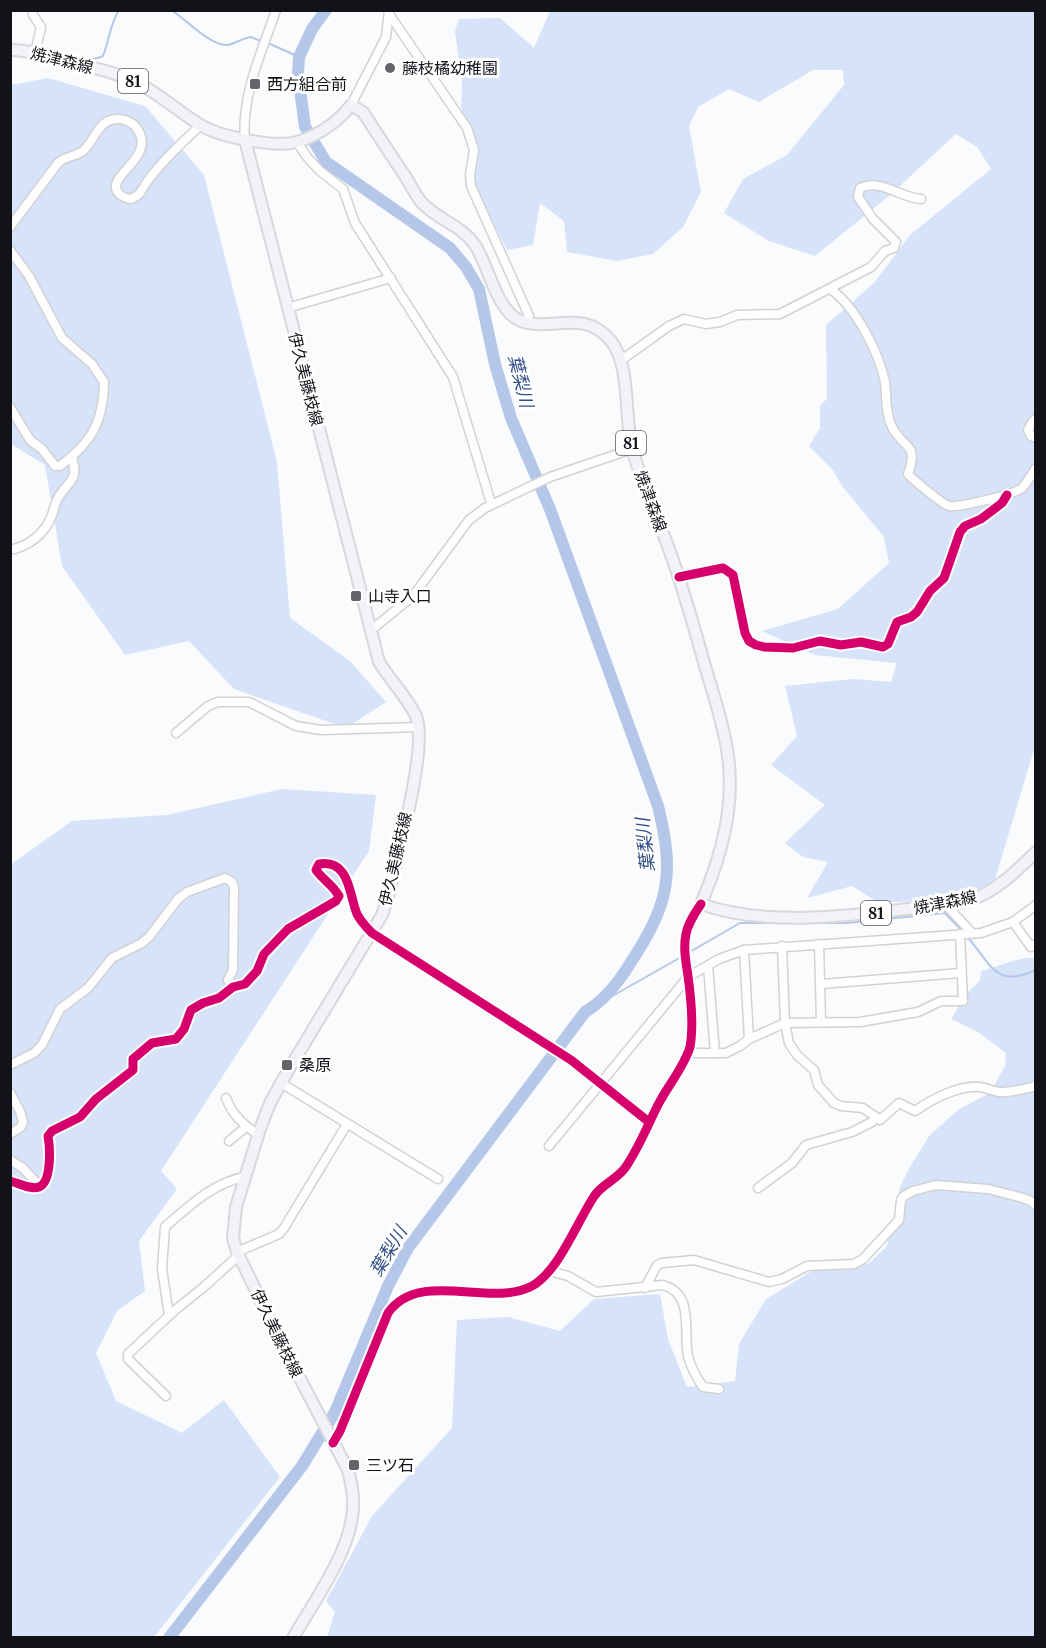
<svg xmlns="http://www.w3.org/2000/svg" width="1046" height="1648" font-family="Merriweather,'Noto Sans JP',serif">
	<style>
		.green { fill: #d7e3f8 }
		.lines { fill: none; stroke-linecap: round; stroke-linejoin: round }
		.stream { stroke: #b5c7e8; stroke-width: 2 }
		.river { stroke: #b5c7e8; stroke-width: 12 }
		.minor-casing { stroke: #d0d2d4; stroke-width: 11 }
		.major-casing { stroke: #d7d8d9; stroke-width: 14 }
		.minor { stroke: #fefeff; stroke-width: 8 }
		.major { stroke: #f1f3f8; stroke-width: 10 }
		.cycleway-casing { stroke: #fff; stroke-width: 13 }
		.cycleway { stroke: #d6006c; stroke-width: 9 }
		.poi-dot { fill: #636468; stroke: #fff; stroke-width: 2 }
		.labels { text-anchor: middle; dominant-baseline: central; stroke-width: 6; stroke-linejoin: round; paint-order: stroke }
		.shield { fill: #fff; stroke: #585a5d; stroke-width: 1.5 }
		.shield-label { font-size: 15px; font-weight: bold; fill: #111318 }
		.street-label { font-size: 16px; fill: #111318; stroke: #fff }
		.poi-label { font-size: 16px; fill: #111318; stroke: #fff; text-anchor: start }
		.water-label { font-size: 18px; font-style: italic; fill: #324f8a; stroke: #fff }
	</style>
	<rect width="100%" height="100%" fill="#fafbfc"/>
	<g class="green">
		<polygon points="550,11 1035,11 1035,746 994,883 952,899 879,903 852,886 807,898 828,862 803,857 785,843 825,805 771,765 797,736 785,686 853,679 891,682 897,663 815,655 762,631 838,609 889,563 884,537 842,486 833,470 809,446 820,428 820,405 827,399 826,325 874,283 910,235 991,169 977,147 956,134 890,195 815,256 769,241 724,213 743,179 787,155 844,85 843,70 813,70 759,102 729,89 698,107 689,126 701,192 683,227 653,254 617,261 567,252 564,221 540,203 533,245 507,250 474,185 477,158 461,107 462,84 455,31 459,19 500,18 534,48"/>
		<polygon points="48,78 145,106 204,175 277,462 290,618 350,661 386,702 346,728 234,689 189,641 125,655 62,566 45,465 11,444 11,85"/>
		<polygon points="282,789 376,795 369,851 161,1171 177,1189 139,1241 145,1291 117,1311 96,1353 116,1401 182,1433 224,1400 280,1477 154,1637 11,1637 10,865 72,821 167,815"/>
		<path d="M1027,958H1035V1637H327L335,1612L326,1601L372,1516L452,1428L457,1320L508,1317L560,1331L594,1299L660,1294L668,1339L687,1387L735,1381L739,1344L766,1299L815,1269L868,1264L886,1247L895,1220L900,1187L910,1167L929,1136L959,1109L990,1093L1005,1066L1006,1053L978,1032L951,1019L967,993L980,981L981,971C997,967 1011,960 1027,958Z"/>
	</g>
	<g class="lines">
		<g class="stream">
			<path d="M171,10C186,19 211,47 228,45C236,43 243,38 251,37L263,42"/>
			<polyline points="268,43 299,57"/>
			<polyline points="10,44 34,47"/>
			<path d="M40,48C60,54 83,65 103,56C109,41 110,24 119,10"/>
			<path d="M968,938C992,964 994,989 1036,970"/>
			<polyline points="688,953 740,923 846,923 945,913 962,931"/>
			<polyline points="600,1003 683,956"/>
		</g>
		<path class="river" d="M169,1638L302,1466L335,1412L388,1286L408,1248L585,1012C605,1000 619,982 631,962C669,904 675,874 658,806L550,509L511,418L495,364L479,289L466,267L450,248L326,162L305,127L298,74L299,57L312,29L326,10"/>
		<g class="minor-casing">
			<g id="minor">
				<polyline points="32,10 33,15 41,27 35,53"/>
				<polyline points="389,14 467,128 474,150 470,175 471,186 529,316 527,322"/>
				<polyline points="351,105 386,37 389,11"/>
				<path d="M245,140C241,95 262,52 276,10"/>
				<polyline points="297,142 307,157 320,171 343,189 355,223 453,377 491,503"/>
				<path d="M10,227L58,163C65,156 75,157 83,151C96,140 98,117 120,119C126,120 132,122 136,127C157,155 114,171 116,188C117,195 125,198 130,199C139,197 142,190 146,183C162,161 181,143 201,125"/>
				<path d="M10,250L29,276L62,338L92,364L104,382C103,423 92,442 60,466H55L42,449L30,440L10,407"/>
				<path d="M830,289C855,305 879,353 885,382C887,397 885,413 892,427C904,450 919,442 908,474C913,480 944,505 949,506C958,508 1015,494 1022,488C1027,483 1031,475 1036,468"/>
				<polyline points="287,308 391,278"/>
				<path d="M620,361L669,326L684,319L706,324L720,322L737,315L780,314L871,267L885,251L894,248L896,242L873,219L858,197L860,188C881,178 900,198 921,199"/>
				<polyline points="1036,419 1033,421 1028,430 1031,436 1036,438"/>
				<path d="M10,550C29,546 45,534 52,515C54,509 55,503 58,498C69,479 79,482 72,457"/>
				<polyline points="679,577 723,568 733,575 745,633 749,641 756,645 764,647 793,648 820,641 841,645 861,642 883,647 888,644 897,622 911,617 917,612 930,591 944,578 960,532 965,526 981,519 1002,503 1007,495"/>
				<polyline points="370,631 413,596 469,520 485,508 550,477 632,449"/>
				<polyline points="176,733 208,706 218,702 249,702 296,726 321,730 419,727"/>
				<polyline points="946,905 972,933"/>
				<polyline points="1013,922 1031,947 1036,944"/>
				<polyline points="819,944 821,1022"/>
				<path d="M782,946L785,1023L789,1043L797,1055L814,1070L818,1085L834,1103L841,1106L863,1108L880,1120L899,1103L915,1111C932,1099 959,1085 980,1087C987,1088 992,1091 999,1092C1011,1093 1023,1089 1036,1086"/>
				<polyline points="744,950 749,1039"/>
				<polyline points="708,966 715,1053"/>
				<polyline points="821,984 961,973"/>
				<polyline points="688,1053 726,1053 740,1046 749,1039 785,1023 860,1022 918,1012 941,1001 963,1001 960,934"/>
				<polyline points="10,1065 34,1053 42,1045 60,1009 88,988 112,958 142,943 149,937 178,899 187,892 225,878 232,882 234,887 233,970 228,980 233,987"/>
				<polyline points="281,1083 438,1179"/>
				<polyline points="10,1093 20,1111 23,1122 21,1127 10,1134"/>
				<path d="M226,1098C233,1116 243,1124 258,1135"/>
				<polyline points="229,1141 246,1127"/>
				<polyline points="549,1146 688,977 719,959 744,950 981,933 1013,922 1036,905"/>
				<polyline points="10,1160 23,1168 40,1187"/>
				<path d="M10,1181C18,1183 31,1190 39,1187C52,1182 50,1147 48,1136L52,1131L80,1117L96,1099L133,1070V1059L152,1043L176,1039L184,1029L191,1010L203,1003L219,998L233,987L245,984L257,971L264,954L288,929L336,901L339,896C333,885 323,880 316,870L319,864C350,859 349,895 357,914C361,922 366,927 372,933L571,1060L649,1122"/>
				<polyline points="758,1188 792,1163 806,1145 852,1132 872,1122 876,1117"/>
				<polyline points="237,1252 279,1234 284,1228 347,1124"/>
				<path d="M549,1271L568,1276L596,1292L663,1285C695,1294 683,1332 688,1356C691,1368 696,1377 703,1387L719,1389"/>
				<polyline points="645,1288 657,1265 662,1263 694,1260 769,1282 782,1279 807,1266 854,1264 863,1259 899,1220 901,1200 904,1196 913,1191 936,1185 988,1189 1023,1198 1031,1201 1036,1206"/>
				<path d="M169,1315L162,1269L165,1227C188,1207 214,1182 245,1177"/>
				<polyline points="166,1396 128,1359 128,1354 174,1311 205,1286 239,1255"/>
				<path d="M333,1443L340,1431L388,1313C419,1269 488,1307 530,1287C558,1274 577,1221 595,1195C603,1184 617,1179 625,1168C639,1148 648,1124 659,1103C669,1084 684,1067 690,1047C694,1025 691,998 688,976C686,962 683,948 686,934C688,923 695,913 701,904"/>
			</g>
		</g>
		<g class="major-casing">
			<g id="major">
				<path d="M10,50C27,50 43,55 59,60C86,66 113,71 138,83C161,95 180,113 202,126C222,137 278,149 300,141C320,134 339,121 351,105L363,112C377,134 391,155 405,176C411,185 416,197 423,204C439,220 462,226 475,245C488,265 496,307 517,319C547,335 582,306 611,341C631,366 624,416 632,447C639,477 655,512 666,541C681,580 692,620 703,659C712,691 724,724 728,756C735,808 721,857 701,904C765,927 849,916 915,908C935,906 959,905 978,897C1001,887 1018,869 1036,852"/>
				<path d="M245,140L379,662C390,680 407,697 416,716C429,745 396,861 388,897L382,915L286,1074L270,1103L260,1129L236,1207L233,1238L237,1252L284,1348L348,1470C351,1482 354,1494 353,1507C352,1550 314,1601 293,1638"/>
			</g>
		</g>
		<use href="#minor" class="minor"/>
		<use href="#major" class="major"/>
		<g class="cycleway-casing">
			<g id="cycleway">
				<polyline points="679,577 723,568 733,575 745,633 749,641 756,645 764,647 793,648 820,641 841,645 861,642 883,647 888,644 897,622 911,617 917,612 930,591 944,578 960,532 965,526 981,519 1002,503 1007,495"/>
				<path d="M10,1181C18,1183 31,1190 39,1187C52,1182 50,1147 48,1136L52,1131L80,1117L96,1099L133,1070V1059L152,1043L176,1039L184,1029L191,1010L203,1003L219,998L233,987L245,984L257,971L264,954L288,929L336,901L339,896C333,885 323,880 316,870L319,864C350,859 349,895 357,914C361,922 366,927 372,933L571,1060L649,1122"/>
				<path d="M333,1443L340,1431L388,1313C419,1269 488,1307 530,1287C558,1274 577,1221 595,1195C603,1184 617,1179 625,1168C639,1148 648,1124 659,1103C669,1084 684,1067 690,1047C694,1025 691,998 688,976C686,962 683,948 686,934C688,923 695,913 701,904"/>
			</g>
		</g>
		<use href="#cycleway" class="cycleway"/>
	</g>
	<g class="poi-dot">
		<circle cx="390" cy="68" r="6"/>
		<rect x="249" y="78" width="12" height="12" rx="3"/>
		<rect x="350" y="590" width="12" height="12" rx="3"/>
		<rect x="281" y="1059" width="12" height="12" rx="3"/>
		<rect x="348" y="1459" width="12" height="12" rx="3"/>
	</g>
	<g class="labels">
		<g class="shield">
			<rect x="118" y="69" width="30" height="24" rx="4.5"/>
			<rect x="616" y="431" width="30" height="24" rx="4.5"/>
			<rect x="861" y="901" width="30" height="24" rx="4.5"/>
		</g>
		<g class="shield-label">
			<text x="133" y="81">81</text>
			<text x="631" y="443">81</text>
			<text x="876" y="913">81</text>
		</g>
		<g class="street-label">
			<text transform="translate(62 60) rotate(14)">焼津森線</text>
			<text transform="translate(306 379) rotate(76)">伊久美藤枝線</text>
			<text transform="translate(651 501) rotate(70)">焼津森線</text>
			<text transform="translate(395 859) rotate(-77)">伊久美藤枝線</text>
			<text transform="translate(945 902) rotate(-11)">焼津森線</text>
			<text transform="translate(277 1333) rotate(64)">伊久美藤枝線</text>
		</g>
		<g class="poi-label">
			<text x="402" y="68">藤枝橘幼稚園</text>
			<text x="267" y="84">西方組合前</text>
			<text x="368" y="596">山寺入口</text>
			<text x="299" y="1065">桑原</text>
			<text x="366" y="1465">三ツ石</text>
		</g>
		<g class="water-label">
			<text transform="translate(521 381) rotate(76)">葉梨川</text>
			<text transform="translate(645 845) rotate(-96)">葉梨川</text>
			<text transform="translate(388 1251) rotate(-59)">葉梨川</text>
		</g>
	</g>
	<rect width="1046" height="1648" fill="none" stroke="#111318" stroke-width="24"/>
</svg>
